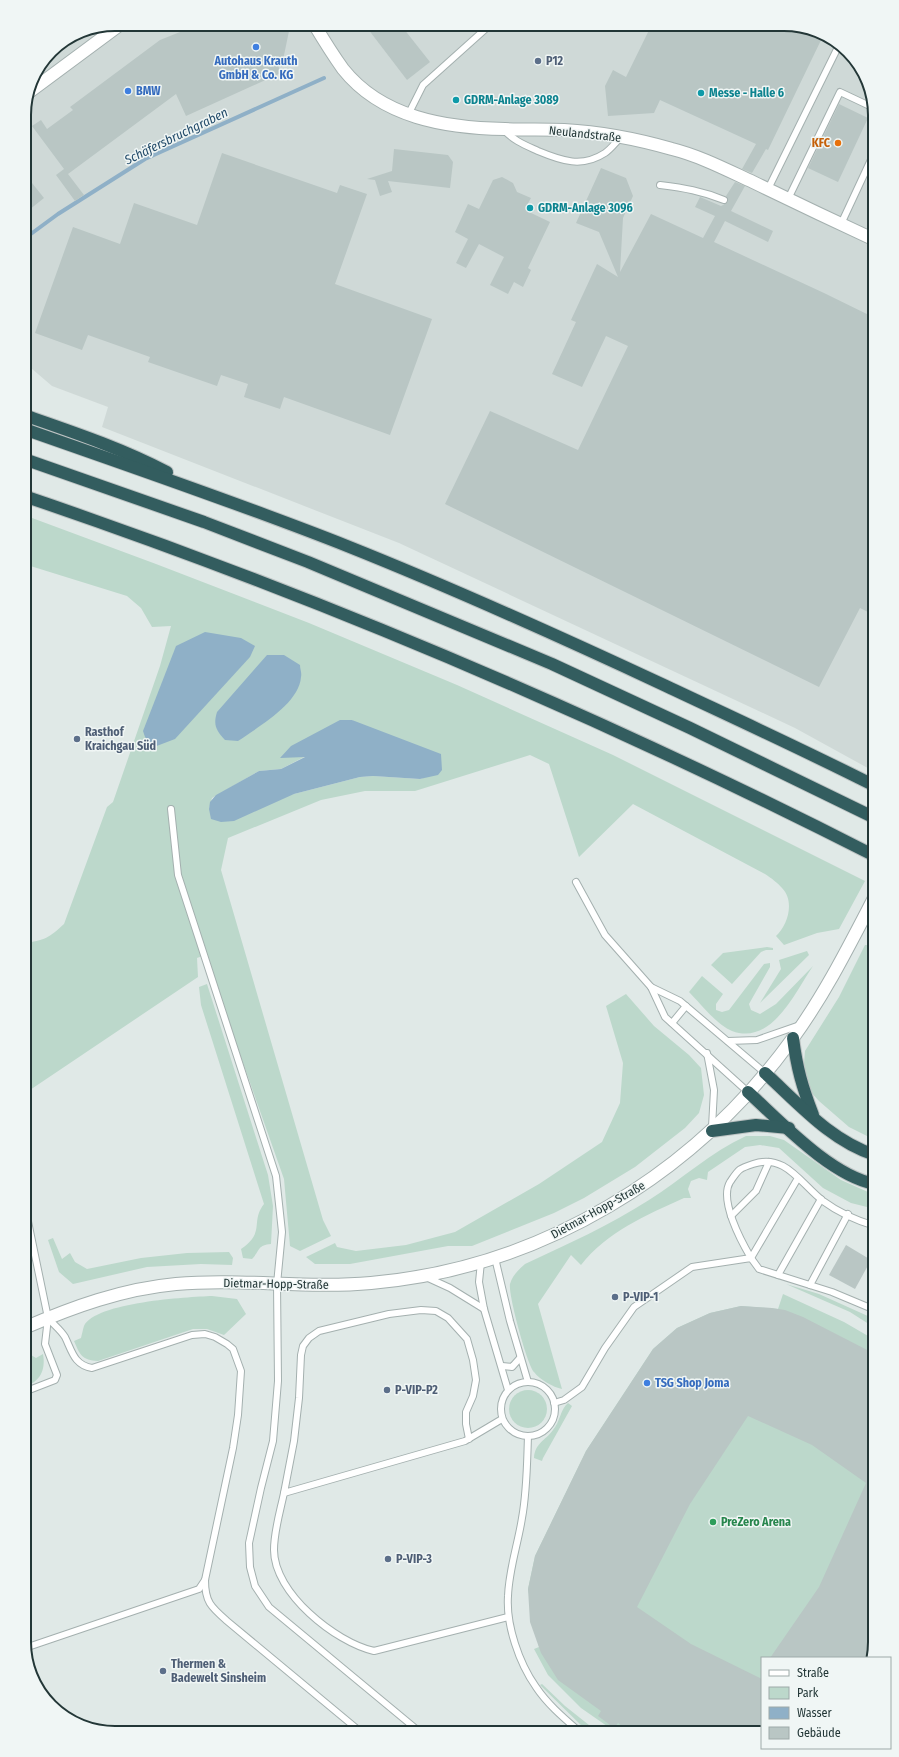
<svg xmlns="http://www.w3.org/2000/svg" width="899" height="1757" font-family="'Fira Sans Condensed',sans-serif">
	<style>
		.built { fill: #cfd9d7 }
		.green { fill: #bcd8cb; fill-rule: evenodd }
		.water { fill: #8fb0c7 }
		.lines { fill: none; stroke-linecap: round; stroke-linejoin: round }
		.stream { stroke: #8fb0c7; stroke-width: 4 }
		.building { fill: #b9c6c4 }
		.service-casing { stroke: #a4b0af; stroke-width: 8 }
		.minor-casing { stroke: #a4b0af; stroke-width: 14 }
		.tertiary-casing { stroke: #a4b0af; stroke-width: 14 }
		.motorway-casing { stroke: #bdc3c3; stroke-width: 14 }
		.service { stroke: #fff; stroke-width: 6 }
		.minor { stroke: #fff; stroke-width: 12 }
		.tertiary { stroke: #fff; stroke-width: 12 }
		.motorway { stroke: #335d5f; stroke-width: 12 }
		.shop-dot { fill: #3f7fe0; stroke: #f0f6f5; stroke-width: 1.5 }
		.service-dot { fill: #5c6f8a; stroke: #f0f6f5; stroke-width: 1.5 }
		.culture-dot { fill: #0f9aa8; stroke: #f0f6f5; stroke-width: 1.5 }
		.food-dot { fill: #e8710a; stroke: #f0f6f5; stroke-width: 1.5 }
		.leisure-dot { fill: #2e9e5b; stroke: #f0f6f5; stroke-width: 1.5 }
		.labels { text-anchor: middle; dominant-baseline: central; stroke-width: 3; stroke-linejoin: round; paint-order: stroke }
		.shop-label { font-size: 12px; font-weight: bold; fill: #366cbe; stroke: #f0f6f5; text-anchor: start }
		.service-label { font-size: 12px; font-weight: bold; fill: #4e5e75; stroke: #f0f6f5; text-anchor: start }
		.culture-label { font-size: 12px; font-weight: bold; fill: #0d838f; stroke: #f0f6f5; text-anchor: start }
		.street-label { font-size: 12px; fill: #233737; stroke: #f0f6f5 }
		.food-label { font-size: 12px; font-weight: bold; fill: #c56008; stroke: #f0f6f5; text-anchor: end }
		.leisure-label { font-size: 12px; font-weight: bold; fill: #27864d; stroke: #f0f6f5; text-anchor: start }
		.water-label { font-size: 13px; font-style: italic; fill: #254d6b; stroke: #f0f6f5 }
		.rim { fill: none; stroke: #233737; stroke-width: 2 }
	</style>
	<rect width="100%" height="100%" fill="#e0e9e7"/>
	<polygon class="built" points="115,24 790,24 839,43 868,80 875,115 875,772 795,728 399,543 102,427 108,407 52,386 24,362 24,109 31,80 51,50 80,31"/>
	<g class="green">
		<path d="M24,515L156,564L309,623L457,685L613,755L865,881L839,929L817,933L784,945L776,936C788,925 795,901 782,888C778,883 771,878 765,874L633,804L579,857L549,764L530,755L415,791H365L321,800L228,838L221,870L323,1220L331,1236L300,1251L290,1246L284,1179L205,955L197,958L198,977L24,1094V943C44,941 50,937 64,924L107,807L113,802L160,666L171,626L152,627L141,608L127,596L24,564ZM352,720L426,777L420,779L373,776L360,777L294,794L209,809L212,798L259,771L281,769L306,756Z"/>
		<polygon points="875,935 875,1140 849,1127 819,1101 809,1090 805,1077 804,1063 805,1051 839,997 865,945 870,945"/>
		<polygon points="767,947 773,948 773,950 766,950 761,952 732,984 711,965 723,953"/>
		<polygon points="807,951 809,955 760,1003 781,969 779,960"/>
		<path d="M770,963V967L749,1004L751,1010L760,1014L776,1004L813,966C795,992 772,1046 732,1031C717,1025 700,1003 689,992L702,976L723,994L716,1004V1010L722,1012L729,1010L764,964Z"/>
		<path d="M207,984L268,1175L273,1206L271,1244C257,1245 260,1251 252,1259L243,1258L241,1249C266,1232 250,1222 264,1204L201,1005L199,987Z"/>
		<polygon points="626,994 654,1026 689,1055 701,1068 704,1095 699,1113 685,1128 635,1167 584,1198 554,1213 472,1246 448,1246 350,1264 315,1264 306,1257 335,1243 337,1247 356,1251 406,1245 455,1232 539,1184 602,1142 620,1103 623,1063 606,1006"/>
		<path d="M746,1136H770L784,1140L841,1180L868,1192L875,1193V1209L851,1203L823,1188L779,1148L760,1145L745,1147L708,1172L707,1180L699,1178L691,1181L688,1189L691,1198H684C646,1215 607,1232 581,1265L571,1255L538,1304L562,1389C553,1387 540,1380 534,1372C527,1364 508,1294 510,1284C512,1276 519,1269 525,1264C568,1244 610,1225 649,1200C682,1179 711,1152 746,1136Z"/>
		<polygon points="53,1238 62,1259 70,1253 75,1262 87,1269 141,1258 187,1253 229,1252 233,1258 232,1265 201,1264 147,1267 73,1284 59,1272 48,1240"/>
		<polygon points="786,1284 819,1294 870,1317 875,1319 875,1328 850,1312"/>
		<polygon points="783,1294 844,1322 875,1340 875,1643 870,1658 762,1658 762,1733 617,1733 581,1708 548,1675 534,1649 539,1647 528,1589 535,1556 586,1451 653,1349 677,1328 710,1313 741,1306 778,1309"/>
		<path d="M212,1296L237,1299L246,1314L224,1335L207,1329H193L98,1361C82,1360 80,1355 74,1341L81,1338C82,1334 83,1329 84,1326C96,1302 187,1297 212,1296Z"/>
		<path d="M24,1351L36,1358L43,1354C46,1370 40,1382 24,1387Z"/>
		<circle cx="528" cy="1409" r="19"/>
		<path d="M568,1403L572,1406L543,1458L542,1461L534,1458C535,1443 545,1441 553,1430C560,1422 560,1410 568,1403Z"/>
		<polygon points="542,1684 565,1706 599,1733 590,1733 586,1730 540,1685"/>
	</g>
	<g class="water">
		<polygon points="205,632 241,638 255,646 250,657 175,739 154,747 145,737 143,731 176,646"/>
		<path d="M267,655H284L300,665C300,669 302,673 301,677C299,704 258,727 238,741L225,740C216,730 213,725 217,712Z"/>
		<polygon points="340,720 352,720 441,754 442,770 438,775 420,779 373,776 360,777 294,794 234,821 221,822 211,819 209,809 210,802 216,795 259,771 281,769 305,757 280,758 291,746"/>
	</g>
	<g class="lines">
		<polyline class="stream" points="24,239 58,214 145,159 324,78"/>
	</g>
	<g class="building">
		<polygon points="200,24 258,24 289,31 283,60 275,58 281,73 186,116 176,94 68,174 65,170 84,195 75,201 56,175 64,169 32,126 41,120 47,129 73,110 70,107 160,40"/>
		<polygon points="374,24 400,24 430,62 407,80 368,29"/>
		<polygon points="652,24 790,24 823,36 768,150 766,149 752,173 742,169 756,144 660,100 654,113 608,116 605,86 613,70 626,77"/>
		<polygon points="839,104 868,118 838,182 808,168"/>
		<polygon points="394,149 448,155 453,162 450,188 388,181 392,192 380,196 375,180 367,179 392,171"/>
		<polygon points="222,153 337,193 340,185 367,194 335,284 432,319 390,435 284,397 280,409 244,397 248,384 221,375 217,386 148,362 150,357 88,335 82,350 35,333 73,227 120,244 134,203 197,225"/>
		<polygon points="601,168 626,178 633,196 623,218 620,272 651,214 703,238 715,216 695,207 700,197 721,206 725,204 728,201 726,196 735,182 745,186 731,211 773,231 768,242 725,221 714,242 824,293 875,318 875,607 872,614 860,608 819,687 445,504 490,411 578,450 628,346 606,336 582,387 552,374 576,322 571,320 597,264 618,277 599,232 576,223"/>
		<polygon points="24,173 44,198 24,214"/>
		<polygon points="502,177 513,183 517,192 531,198 527,205 531,206 529,212 550,222 528,268 531,270 523,287 514,282 508,294 490,285 504,257 479,244 466,268 456,263 468,239 455,232 468,204 479,209 493,180"/>
		<polygon points="846,1245 871,1260 855,1289 829,1275"/>
		<polygon points="741,1306 772,1308 785,1310 803,1317 875,1354 875,1643 870,1658 770,1658 819,1587 866,1483 812,1445 748,1416 690,1504 637,1607 691,1644 762,1679 762,1733 631,1733 618,1723 614,1728 598,1716 601,1711 558,1680 541,1653 530,1622 528,1589 535,1556 586,1451 653,1349 677,1328 710,1313"/>
	</g>
	<g class="lines">
		<g class="service-casing">
			<g id="service">
				<polyline points="408,115 423,85 491,24"/>
				<path d="M504,130C514,141 525,145 538,151C562,161 582,168 605,153C611,149 616,142 621,137"/>
				<path d="M660,185C684,188 702,191 724,200"/>
				<polyline points="768,189 840,43"/>
				<polyline points="788,199 840,92 874,108"/>
				<polyline points="841,224 875,151"/>
				<polyline points="171,809 178,875 276,1176 282,1232 277,1284 278,1381 273,1441 261,1488 249,1543 250,1567 255,1586 269,1607 421,1733"/>
				<polyline points="576,882 605,935 651,987 665,1017 748,1092"/>
				<polyline points="651,987 680,1001 765,1073"/>
				<polyline points="672,1023 686,1006"/>
				<polyline points="728,1041 757,1040 800,1025"/>
				<polyline points="707,1053 714,1090 712,1127"/>
				<path d="M798,1178L751,1258C741,1241 719,1200 730,1182C739,1169 738,1169 753,1164C785,1153 800,1183 823,1201C838,1212 858,1221 875,1226"/>
				<polyline points="731,1216 756,1191 769,1162"/>
				<polyline points="495,1258 510,1321 528,1382"/>
				<polyline points="481,1262 479,1282 484,1309 508,1390"/>
				<polyline points="778,1275 821,1199"/>
				<polyline points="426,1277 450,1288 484,1309"/>
				<polyline points="810,1285 848,1214"/>
				<path d="M48,1318C53,1324 61,1330 65,1337C72,1351 74,1365 92,1368L192,1335L205,1334L215,1337L227,1344L233,1349L241,1371L238,1415L233,1448L205,1580C205,1602 211,1607 227,1621L362,1733"/>
				<polyline points="502,1366 512,1367 520,1358"/>
				<circle cx="528" cy="1409" r="27"/>
				<polyline points="24,1392 55,1380 57,1375 45,1344 48,1318 24,1202"/>
				<polyline points="554,1403 564,1400 582,1387 605,1348 634,1307 692,1267 751,1258 759,1269 832,1292 875,1310"/>
				<path d="M528,1436C527,1463 527,1491 522,1518C518,1544 509,1569 508,1596C506,1625 519,1663 536,1687C548,1705 565,1719 581,1733"/>
				<path d="M469,1439L466,1424V1412L473,1396L476,1380L473,1360L467,1339L448,1318L436,1311L421,1310L389,1314L319,1331L309,1338L303,1346L301,1355L299,1398L294,1441L284,1493L465,1441C477,1434 490,1426 502,1419"/>
				<path d="M284,1493C280,1512 274,1531 274,1550C274,1593 335,1642 374,1651L508,1617"/>
				<polyline points="25,1648 199,1589 205,1580"/>
			</g>
		</g>
		<g class="minor-casing">
			<polyline id="minor" points="28,93 121,24"/>
		</g>
		<g class="tertiary-casing">
			<g id="tertiary">
				<path d="M314,24C323,39 333,55 343,69C382,118 446,128 505,129C525,130 545,129 564,130C601,132 637,139 672,149C700,156 727,170 753,182C794,202 834,221 875,240"/>
				<path d="M24,1328C73,1307 122,1289 176,1284C241,1278 306,1289 371,1283C541,1268 694,1175 793,1038C825,994 850,944 875,896"/>
			</g>
		</g>
		<g class="motorway-casing">
			<g id="motorway">
				<path d="M24,415C73,432 121,448 167,472"/>
				<path d="M24,429C132,467 241,504 347,546C455,589 561,637 666,686C736,719 806,751 875,786"/>
				<polyline points="24,459 204,522 308,562 552,664 690,728 875,818"/>
				<path d="M24,496C316,595 600,716 875,856"/>
				<path d="M793,1038C797,1069 802,1086 813,1115"/>
				<path d="M765,1073C799,1104 831,1141 875,1155"/>
				<path d="M748,1092C781,1122 831,1176 875,1184"/>
				<polyline points="712,1131 756,1125 789,1128"/>
			</g>
		</g>
		<use href="#service" class="service"/>
		<use href="#minor" class="minor"/>
		<use href="#tertiary" class="tertiary"/>
		<use href="#motorway" class="motorway"/>
	</g>
	<g class="shop-dot">
		<circle cx="256" cy="47" r="4"/>
		<circle cx="128" cy="91" r="4"/>
		<circle cx="647" cy="1383" r="4"/>
	</g>
	<g class="service-dot">
		<circle cx="538" cy="61" r="4"/>
		<circle cx="77" cy="739" r="4"/>
		<circle cx="615" cy="1297" r="4"/>
		<circle cx="387" cy="1390" r="4"/>
		<circle cx="388" cy="1559" r="4"/>
		<circle cx="163" cy="1671" r="4"/>
	</g>
	<g class="culture-dot">
		<circle cx="701" cy="93" r="4"/>
		<circle cx="456" cy="100" r="4"/>
		<circle cx="530" cy="208" r="4"/>
	</g>
	<circle class="food-dot" cx="838" cy="143" r="4"/>
	<circle class="leisure-dot" cx="713" cy="1522" r="4"/>
	<g class="labels">
		<g class="shop-label">
			<text x="256" y="61" text-anchor="middle">Autohaus Krauth<tspan x="256" dy="14">GmbH &amp; Co. KG</tspan></text>
			<text x="136" y="91">BMW</text>
			<text x="655" y="1383">TSG Shop Joma</text>
		</g>
		<g class="service-label">
			<text x="546" y="61">P12</text>
			<text x="85" y="732">Rasthof<tspan x="85" dy="14">Kraichgau Süd</tspan></text>
			<text x="623" y="1297">P-VIP-1</text>
			<text x="395" y="1390">P-VIP-P2</text>
			<text x="396" y="1559">P-VIP-3</text>
			<text x="171" y="1664">Thermen &amp;<tspan x="171" dy="14">Badewelt Sinsheim</tspan></text>
		</g>
		<g class="culture-label">
			<text x="709" y="93">Messe - Halle 6</text>
			<text x="464" y="100">GDRM-Anlage 3089</text>
			<text x="538" y="208">GDRM-Anlage 3096</text>
		</g>
		<g class="street-label">
			<text transform="translate(585 134) rotate(6)">Neulandstraße</text>
			<text transform="translate(598 1210) rotate(-29)">Dietmar-Hopp-Straße</text>
			<text transform="translate(276 1284) rotate(1)">Dietmar-Hopp-Straße</text>
		</g>
		<g class="food-label">
			<text x="830" y="143">KFC</text>
		</g>
		<g class="leisure-label">
			<text x="721" y="1522">PreZero Arena</text>
		</g>
		<g class="water-label">
			<text transform="translate(176 136) rotate(-26)">Schäfersbruchgraben</text>
		</g>
	</g>
	<path d="M0 0H899V1757H0ZM115 31H784A84 84 0 0 1 868 115V1642A84 84 0 0 1 784 1726H115A84 84 0 0 1 31 1642V115A84 84 0 0 1 115 31Z" fill="#f0f6f5" fill-rule="evenodd"/>
	<path class="rim" d="M115 31H784A84 84 0 0 1 868 115V1642A84 84 0 0 1 784 1726H115A84 84 0 0 1 31 1642V115A84 84 0 0 1 115 31Z"/>
	<rect x="761" y="1657" width="130" height="92" fill="#f0f6f5" stroke="#9eaaa9"/>
	<rect x="769" y="1670" width="20" height="6" fill="#ffffff" stroke="#9eaaa9"/>
	<text x="797" y="1677" font-size="12" fill="#233737">Straße</text>
	<rect x="769" y="1687" width="20" height="12" fill="#bcd8cb" stroke="#9eaaa9"/>
	<text x="797" y="1697" font-size="12" fill="#233737">Park</text>
	<rect x="769" y="1707" width="20" height="12" fill="#8fb0c7" stroke="#9eaaa9"/>
	<text x="797" y="1717" font-size="12" fill="#233737">Wasser</text>
	<rect x="769" y="1727" width="20" height="12" fill="#b9c6c4" stroke="#9eaaa9"/>
	<text x="797" y="1737" font-size="12" fill="#233737">Gebäude</text>
</svg>
